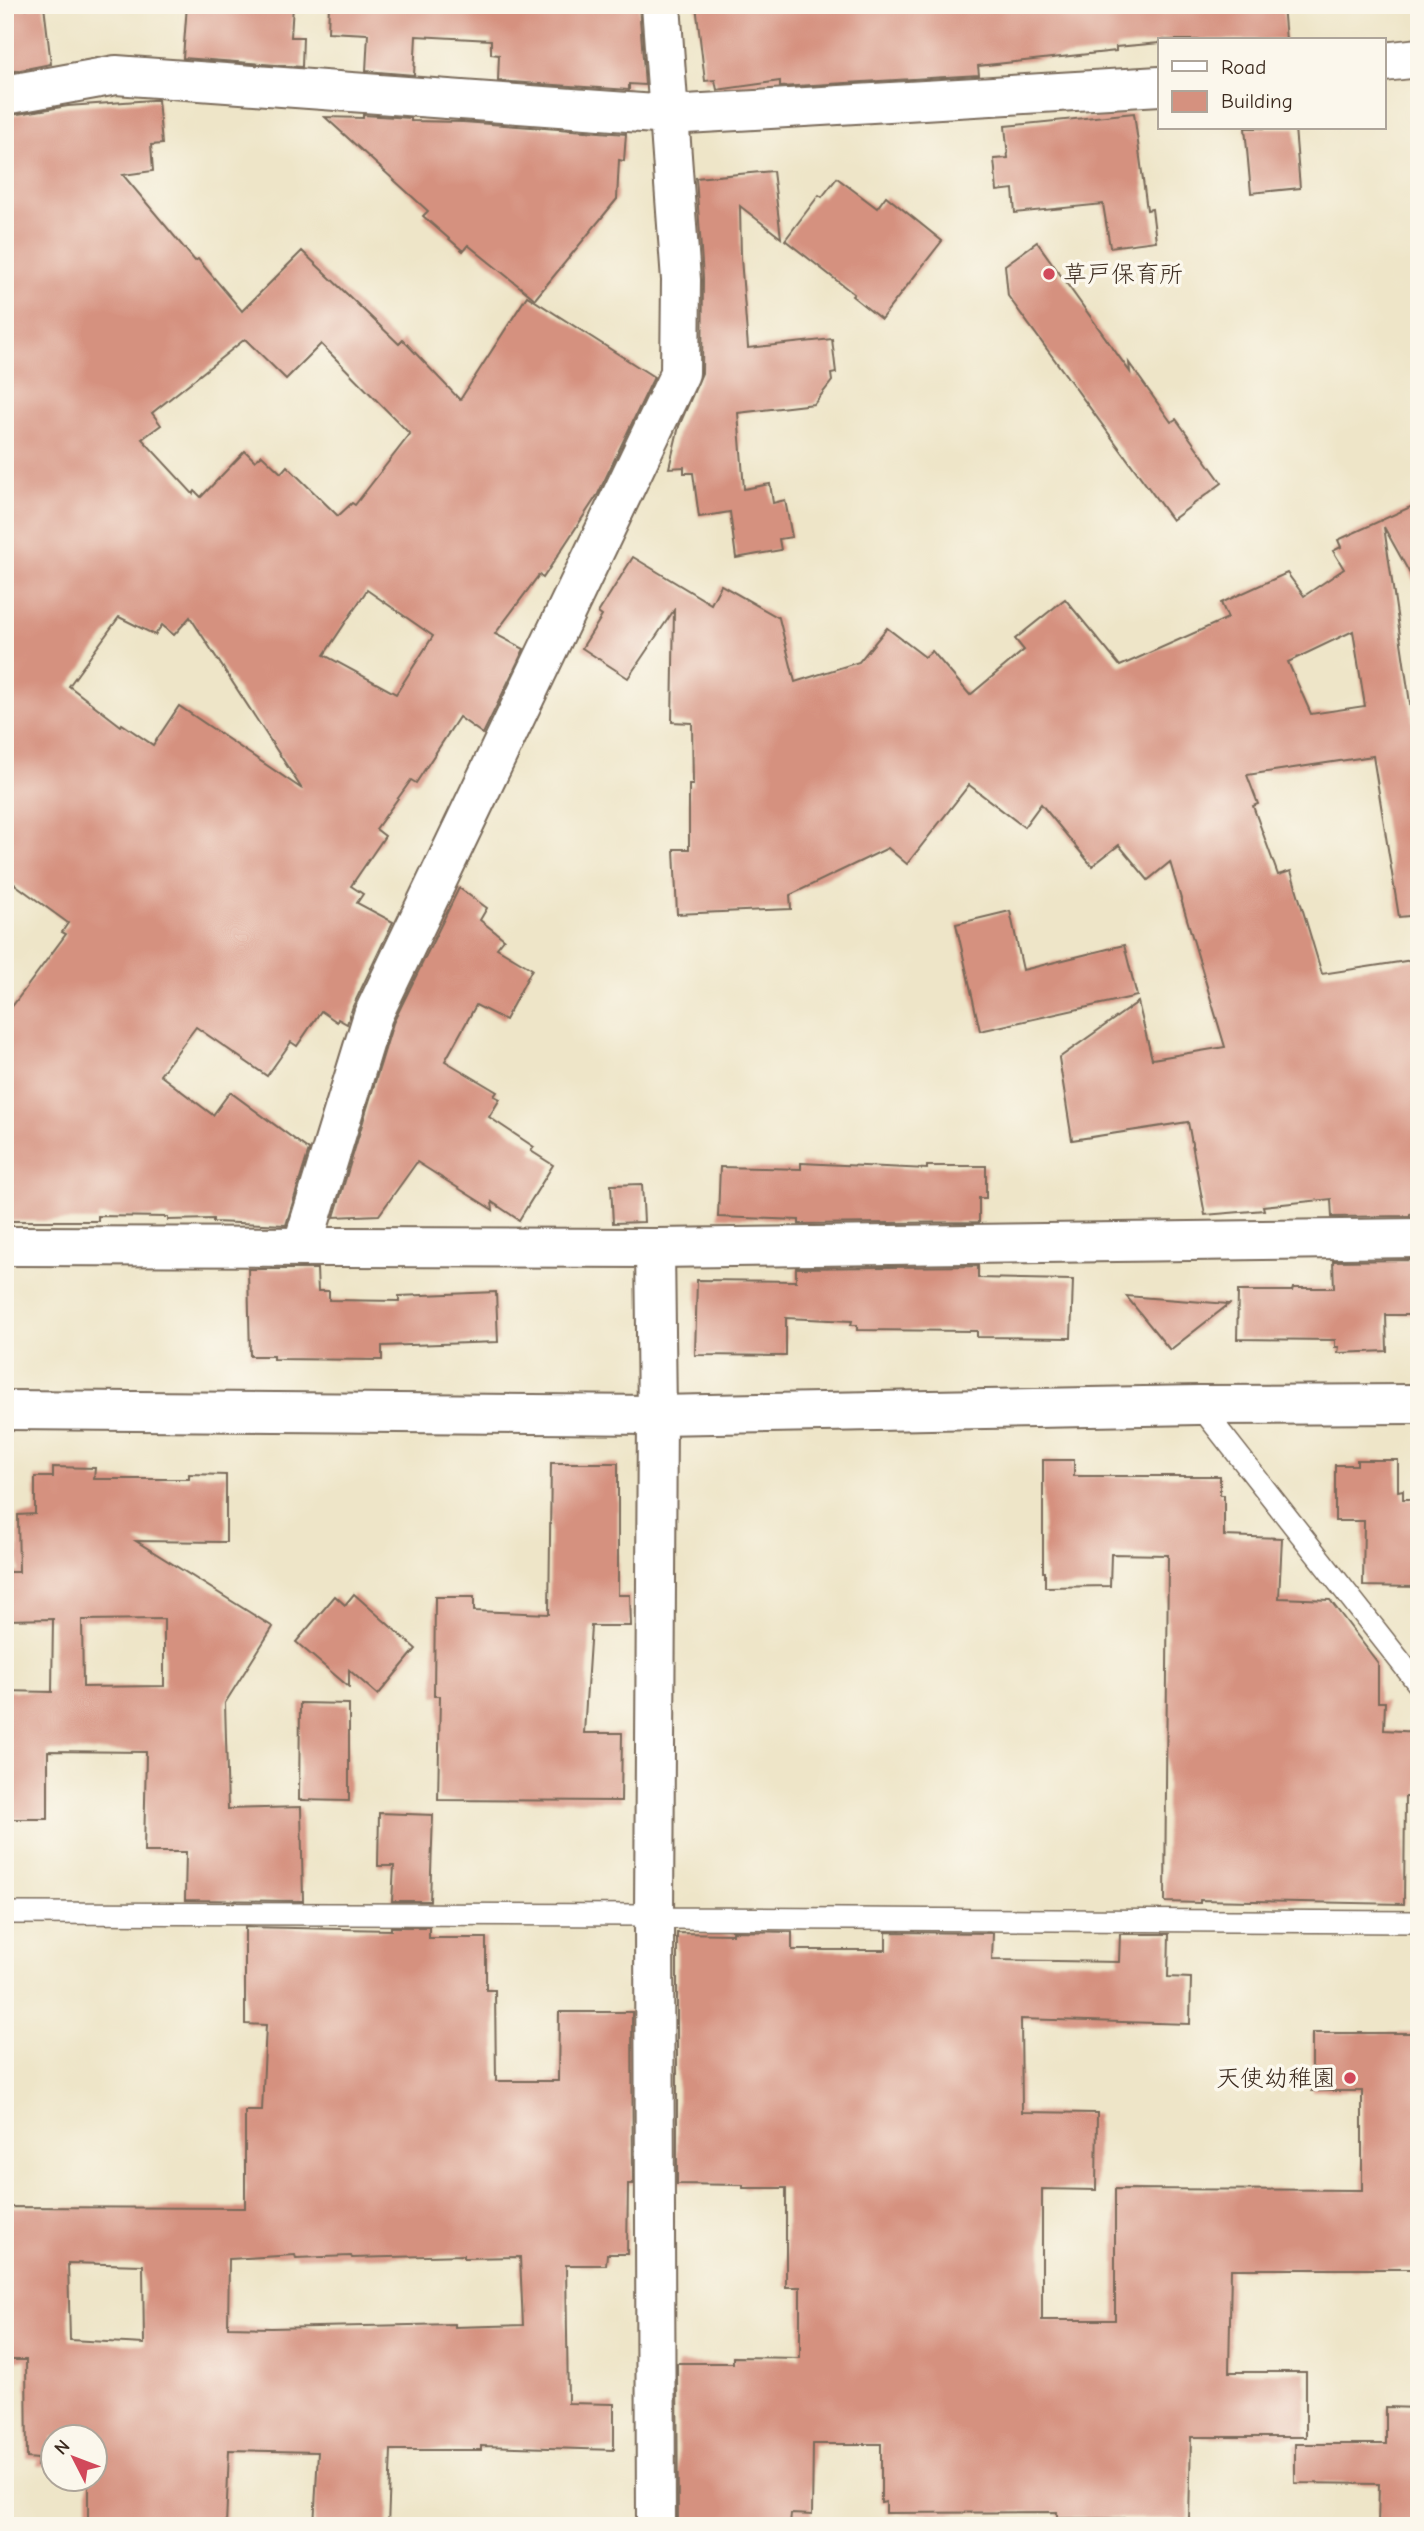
<svg xmlns="http://www.w3.org/2000/svg" width="1424" height="2531" font-family="'Comic Neue','Klee One',sans-serif">
	<style>
		.building { fill: #d5917f; fill-rule: evenodd }
		.lines { fill: none; stroke-linecap: round; stroke-linejoin: round }
		.service-casing { stroke: #7a6b5a; stroke-width: 24 }
		.minor-casing { stroke: #7a6b5a; stroke-width: 42 }
		.tertiary-casing { stroke: #7a6b5a; stroke-width: 42 }
		.service { stroke: #fff; stroke-width: 21 }
		.minor { stroke: #fff; stroke-width: 38 }
		.tertiary { stroke: #fff; stroke-width: 38 }
		.poi-dot { fill: #d1495b; stroke: #fbf7ec; stroke-width: 2.5 }
		.labels { text-anchor: middle; dominant-baseline: central; stroke-width: 7; stroke-linejoin: round; paint-order: stroke }
		.poi-label { font-size: 24px; fill: #3b2a1e; stroke: #fbf7ec; text-anchor: start }
	</style>
	<rect width="100%" height="100%" fill="#fbf7ec"/>
	<filter id="ink" filterUnits="userSpaceOnUse"><feTurbulence type="fractalNoise" baseFrequency=".0143" numOctaves="2"/><feDisplacementMap in="SourceGraphic" scale="14" xChannelSelector="R" yChannelSelector="G"/><feConvolveMatrix kernelMatrix="1 2 1 2 8 2 1 2 1" color-interpolation-filters="sRGB"/></filter>
	<filter id="wash" filterUnits="userSpaceOnUse"><feTurbulence type="fractalNoise" baseFrequency=".00686" numOctaves="4" result="noise"/><feDisplacementMap in="SourceGraphic" scale="28" xChannelSelector="R" yChannelSelector="G"/><feGaussianBlur stdDeviation="1.57" result="paint"/><feColorMatrix in="noise" values="0 0 0 0 0 0 0 0 0 0 0 0 0 0 0 0 0 1.4 0 .05"/><feComposite in="paint" operator="in"/></filter>
	<g filter="url(#wash)">
		<rect width="100%" height="100%" fill="#eee5c8"/>
		<g id="blocks">
			<g class="building">
				<polygon points="187,5 293,5 291,37 303,37 302,67 183,58"/>
				<polygon points="329,5 639,5 645,85 629,84 629,90 498,81 499,55 491,54 491,40 416,36 414,75 366,71 368,34 328,32"/>
				<polygon points="696,5 1161,5 1162,13 1237,5 1283,5 1286,40 1160,40 1160,43 1116,47 1116,51 978,66 979,75 780,87 780,81 717,90 715,80 705,81"/>
				<polygon points="44,6 51,64 5,73 5,11"/>
				<path d="M152,100H158L162,144L151,145L153,171L123,175L195,261L198,259L242,311L302,251L399,344L403,340L460,400L527,296L654,377L598,494L543,578L539,575L495,634L524,649L483,734L459,717L416,783L411,780L376,829L385,836L351,886L363,894L357,903L393,922L353,1006L347,1024L338,1019L337,1022L321,1011L297,1046L291,1042L267,1076L196,1027L160,1075L213,1115L230,1092L309,1150L286,1225L213,1222V1219L168,1220V1217L98,1216V1221H5V1016L66,934L62,932L68,923L5,877V116L68,106ZM245,339L286,379L321,344L410,434L355,505L352,503L338,516L287,466L281,473L262,455L255,461L245,451L201,497L195,491L193,494L142,439L161,425L152,413ZM367,590L433,636L396,694L324,655ZM119,617L155,635L162,625L174,635L190,617L302,789L179,706L153,745L122,724L121,726L69,686Z"/>
				<polygon points="1134,113 1147,210 1152,209 1156,241 1110,247 1103,204 1015,213 1013,189 997,191 994,159 1008,158 1005,126"/>
				<polygon points="363,115 411,118 411,121 463,122 626,134 624,161 619,160 617,199 535,299 468,245 463,251 423,216 428,211 325,117 363,118"/>
				<polygon points="1245,128 1295,128 1300,188 1251,193"/>
				<polygon points="773,171 781,238 740,206 741,258 748,348 832,339 836,373 831,374 832,381 814,404 738,413 744,489 770,484 773,503 785,500 792,537 779,539 781,550 736,558 730,512 699,517 693,473 684,473 684,467 669,468 679,426 702,373 703,278 696,178"/>
				<polygon points="837,178 877,208 886,196 942,241 881,319 852,296 854,294 785,240 819,195 822,197"/>
				<polygon points="1037,242 1130,372 1129,363 1171,422 1176,419 1222,483 1172,520 1008,296 1005,265"/>
				<path d="M1419,503V590L1384,527L1419,764V915L1399,917L1373,756L1247,775L1258,804L1253,806L1278,875L1291,871L1322,974L1419,959V1212L1410,1214V1216L1332,1217L1331,1199L1263,1206L1264,1210L1205,1215L1188,1122L1072,1140L1059,1058L1138,1002L1152,1059L1225,1047L1170,862L1148,880L1119,845L1092,866L1041,804L1024,827L969,785L907,864L888,848L790,895L791,909L677,914L674,849H689V785H693L692,723L672,722L674,610L628,678L582,648L602,616L598,613L633,557L711,604L721,585L779,618L795,682L859,662L887,628L925,657L932,651L970,695L1024,650L1015,639L1065,599L1120,666L1228,618L1221,603L1287,573L1304,596L1344,569L1333,551L1341,547L1338,540ZM1353,631L1365,706L1311,714L1288,662Z"/>
				<polygon points="459,888 487,908 480,920 504,939 497,948 532,969 505,1020 476,1005 445,1061 497,1092 494,1096 500,1099 489,1117 534,1147 531,1151 553,1165 519,1220 492,1202 493,1210 417,1162 379,1215 334,1217 393,1023"/>
				<polygon points="1010,911 1023,970 1124,945 1137,996 980,1031 956,924"/>
				<polygon points="801,1163 927,1169 927,1166 986,1166 986,1198 979,1198 979,1222 799,1224 799,1220 718,1217 720,1167 801,1169"/>
				<polygon points="642,1184 644,1222 613,1223 611,1185"/>
				<polygon points="1411,1260 1412,1315 1386,1315 1387,1351 1338,1353 1339,1347 1335,1347 1335,1340 1237,1339 1238,1291 1292,1291 1293,1288 1334,1288 1333,1261"/>
				<polygon points="978,1266 978,1278 1073,1280 1071,1338 977,1337 977,1331 857,1330 857,1325 851,1325 852,1321 786,1318 786,1356 695,1355 697,1280 796,1281 796,1268"/>
				<polygon points="248,1269 317,1269 318,1291 329,1291 329,1300 399,1301 399,1296 496,1292 498,1342 382,1346 382,1360 273,1359 273,1356 250,1356"/>
				<polygon points="1126,1296 1229,1304 1170,1350"/>
				<polygon points="1043,1460 1074,1460 1074,1476 1220,1476 1220,1495 1224,1495 1224,1536 1282,1538 1279,1598 1330,1600 1378,1663 1378,1702 1385,1702 1384,1730 1419,1732 1419,1797 1405,1797 1404,1904 1200,1900 1200,1903 1165,1902 1168,1555 1111,1554 1110,1586 1045,1587 1045,1572 1043,1572"/>
				<polygon points="1357,1460 1398,1460 1398,1491 1403,1490 1403,1499 1419,1499 1419,1587 1363,1586 1364,1521 1335,1521 1335,1465 1357,1465"/>
				<polygon points="551,1463 618,1463 618,1595 630,1595 631,1626 591,1626 584,1733 622,1733 621,1801 438,1800 440,1696 434,1696 435,1597 474,1597 474,1611 549,1614"/>
				<path d="M53,1467L95,1468L94,1479H189V1474L226,1475V1542L136,1541L273,1627L225,1703L228,1809L301,1807L303,1901L185,1900L186,1852H144L146,1752L48,1751V1819H5V1691L52,1692L53,1619L5,1620V1572H19L18,1515L35,1514V1477H53ZM164,1619V1686L83,1687L82,1620Z"/>
				<polygon points="354,1594 416,1649 378,1695 349,1670 349,1687 296,1642 335,1596 345,1605"/>
				<polygon points="300,1703 349,1704 349,1801 299,1800"/>
				<polygon points="379,1813 433,1815 430,1901 392,1901 394,1866 378,1866"/>
				<path d="M245,1927L391,1930V1927H429V1938H486V1990H495L496,2081H558L559,2012H632L633,2184H628L627,2254H607L606,2265H566L568,2403L614,2404V2450L481,2446V2450H391L388,2526H314L318,2452L229,2450L226,2526L88,2525V2479H94V2437H52V2466H37L38,2459L27,2458L26,2360H5V2207L245,2208V2111H262L266,2025L245,2024ZM295,2255L296,2258L351,2256L352,2258L464,2255V2258L520,2257L523,2325L455,2327V2324L271,2328L228,2327L229,2259ZM68,2263L143,2265L144,2344L70,2340Z"/>
				<polygon points="732,1931 792,1932 792,1950 886,1950 886,1932 993,1933 992,1960 1119,1962 1120,1934 1169,1934 1168,1977 1191,1978 1190,2024 1021,2019 1022,2112 1097,2113 1096,2190 1042,2189 1042,2320 1115,2320 1115,2189 1362,2190 1362,2091 1312,2091 1312,2033 1419,2033 1419,2269 1231,2269 1229,2372 1306,2372 1306,2437 1191,2437 1189,2519 1057,2518 1057,2512 886,2513 886,2502 881,2503 881,2444 813,2444 812,2515 791,2514 790,2526 678,2526 677,2363 733,2363 733,2357 800,2358 800,2287 786,2287 786,2188 743,2188 743,2185 677,2184 677,1933 732,1934"/>
				<polygon points="1386,2407 1419,2408 1419,2526 1378,2526 1379,2484 1295,2483 1295,2444 1386,2444"/>
			</g>
		</g>
	</g>
	<g filter="url(#ink)">
		<use href="#blocks" fill-opacity="0" stroke="#7a6b5a" stroke-width="2"/>
		<g class="lines">
			<g class="service-casing">
				<g id="service">
					<polyline points="1199,1405 1419,1685"/>
					<polyline points="5,1913 654,1915 664,1918 1419,1922"/>
				</g>
			</g>
			<g class="minor-casing">
				<g id="minor">
					<polyline points="1384,62 1419,58"/>
					<polyline points="5,95 116,75 669,115 1160,86"/>
					<polyline points="5,1246 655,1248 1419,1238"/>
					<polyline points="302,1247 373,1015 680,373 681,280 661,5"/>
					<polyline points="655,1248 657,1415 654,1915 656,2526"/>
				</g>
			</g>
			<g class="tertiary-casing">
				<polyline id="tertiary" points="5,1410 657,1415 1199,1405 1419,1404"/>
			</g>
			<use href="#service" class="service"/>
			<use href="#minor" class="minor"/>
			<use href="#tertiary" class="tertiary"/>
		</g>
	</g>
	<g class="poi-dot">
		<circle cx="1049" cy="274" r="7"/>
		<circle cx="1350" cy="2078" r="7"/>
	</g>
	<g class="labels">
		<g class="poi-label">
			<text x="1063" y="274">草戸保育所</text>
			<text x="1336" y="2078" text-anchor="end">天使幼稚園</text>
		</g>
	</g>
	<rect width="1424" height="2531" fill="none" stroke="#fbf7ec" stroke-width="28"/>
	<rect x="1158" y="38" width="228" height="91" fill="#fbf7ec" stroke="#aea59a" stroke-width="2"/>
	<rect x="1172" y="61" width="35" height="10" fill="#ffffff" stroke="#aea59a" stroke-width="2"/>
	<text x="1221" y="74" font-size="21" fill="#3b2a1e">Road</text>
	<rect x="1172" y="91" width="35" height="21" fill="#d5917f" stroke="#aea59a" stroke-width="2"/>
	<text x="1221" y="108" font-size="21" fill="#3b2a1e">Building</text>
	<g transform="translate(74 2458) rotate(312)"><circle r="33" fill="#fbf7ec" stroke="#aea59a" stroke-width="2"/>
	<path d="M0-5L12 26L0 18L-12 26Z" fill="#d1495b"/>
	<text y="-10" font-size="19" font-weight="bold" text-anchor="middle" fill="#3b2a1e">N</text>
	</g>
</svg>
